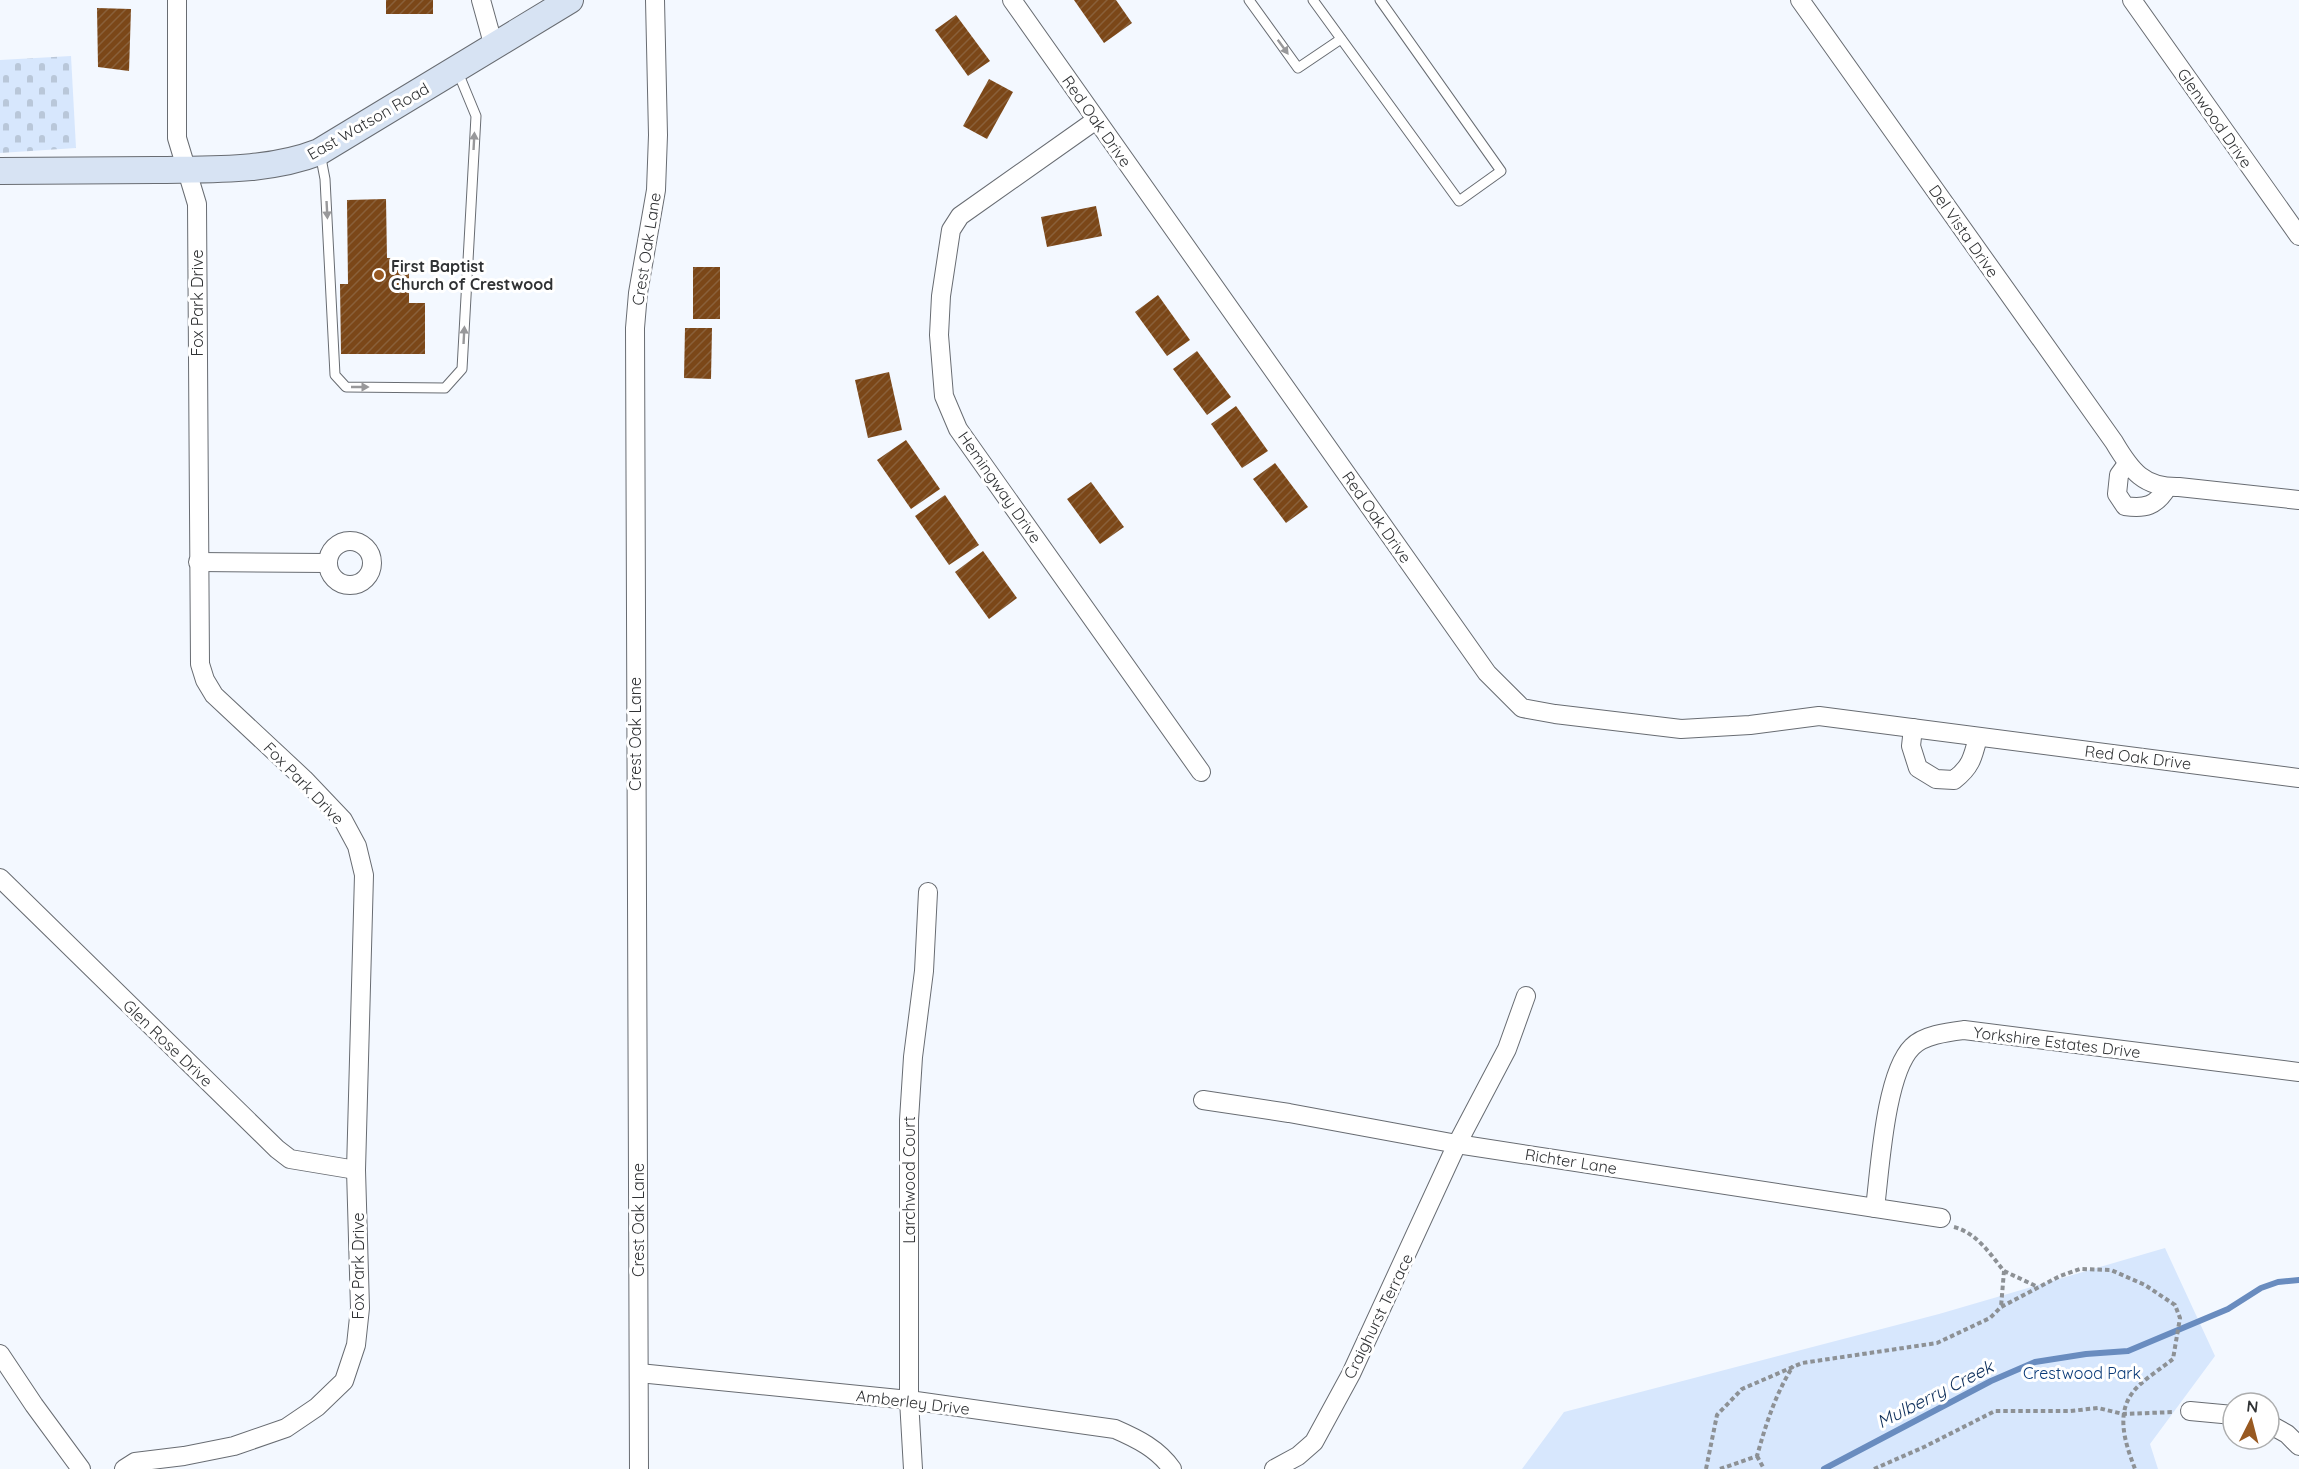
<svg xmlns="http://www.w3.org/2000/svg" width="2299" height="1469" font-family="Quicksand,sans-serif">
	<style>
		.green { fill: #d7e7fd }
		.cemetery { fill: url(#cemetery-stones) }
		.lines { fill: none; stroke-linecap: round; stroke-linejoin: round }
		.stream { stroke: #698cbf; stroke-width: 6 }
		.building { fill: url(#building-hatch) }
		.lane-casing { stroke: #686c72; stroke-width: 11 }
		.street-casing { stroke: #686c72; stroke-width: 20 }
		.secondary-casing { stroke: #686c72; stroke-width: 28 }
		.path { stroke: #8d9195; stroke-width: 4; stroke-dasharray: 4.5 3; stroke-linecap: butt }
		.lane { stroke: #fff; stroke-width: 9 }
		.street { stroke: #fff; stroke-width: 18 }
		.secondary { stroke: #d7e3f3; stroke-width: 26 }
		.oneway { fill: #98989a }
		.poi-dot { fill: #985921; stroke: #fff; stroke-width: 2 }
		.labels { text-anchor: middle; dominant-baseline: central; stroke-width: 6; stroke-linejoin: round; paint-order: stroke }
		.street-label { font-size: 16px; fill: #303234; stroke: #fff }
		.poi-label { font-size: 16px; font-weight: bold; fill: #303234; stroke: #fff; text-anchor: start }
		.park-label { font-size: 16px; fill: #093a78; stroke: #fff }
		.water-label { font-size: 18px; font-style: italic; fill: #0e2f5b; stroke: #fff }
	</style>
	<defs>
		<pattern id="cemetery-stones" width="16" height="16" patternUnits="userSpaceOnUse" patternTransform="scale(1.5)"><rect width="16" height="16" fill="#d7e7fd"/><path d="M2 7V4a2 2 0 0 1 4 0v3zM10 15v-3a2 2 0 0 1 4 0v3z" fill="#b9c7d9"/></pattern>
		<pattern id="building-hatch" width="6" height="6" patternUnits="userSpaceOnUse" patternTransform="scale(1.5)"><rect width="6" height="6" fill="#7b4718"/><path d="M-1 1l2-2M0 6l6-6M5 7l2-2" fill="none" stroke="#89603a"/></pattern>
	</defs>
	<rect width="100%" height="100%" fill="#f3f8ff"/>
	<polygon class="green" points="2165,1248 2215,1356 2150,1444 2158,1469 1522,1469 1564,1412 1939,1314"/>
	<polygon class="cemetery" points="71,56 76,148 0,153 0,60"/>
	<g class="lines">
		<polyline class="stream" points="1824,1469 1991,1381 2035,1362 2086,1354 2128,1351 2228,1309 2261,1288 2278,1282 2299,1280"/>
	</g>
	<g class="building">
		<rect x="386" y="0" width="47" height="14"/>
		<polygon points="1074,0 1116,0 1132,23 1104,43"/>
		<polygon points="97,8 131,9 129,71 98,67"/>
		<polygon points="956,15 990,61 968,76 935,30"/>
		<polygon points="989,79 1013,92 987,139 963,126"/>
		<polygon points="386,199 387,258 393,258 393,266 409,266 409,303 425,303 425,354 341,354 340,284 348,284 347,200"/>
		<polygon points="1096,206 1102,236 1047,247 1041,217"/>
		<rect x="693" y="267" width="27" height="52"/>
		<polygon points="1158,295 1190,340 1167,356 1135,312"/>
		<polygon points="685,328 712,328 711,379 684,378"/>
		<polygon points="1197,351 1231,397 1207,415 1173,369"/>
		<polygon points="889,372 902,430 868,438 855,380"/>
		<polygon points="1236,406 1268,451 1242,468 1211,424"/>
		<polygon points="906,440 940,489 911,509 877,460"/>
		<polygon points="1275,463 1308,507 1286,523 1253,479"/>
		<polygon points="1091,482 1124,527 1100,544 1067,499"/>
		<polygon points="945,495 979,545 949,565 915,516"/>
		<polygon points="983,551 1017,598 989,619 955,572"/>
	</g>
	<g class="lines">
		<g class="lane-casing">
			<g id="lane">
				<polyline points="1249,0 1298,68 1341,39"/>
				<polyline points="1313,0 1459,201 1501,171 1380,0"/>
				<polyline points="320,153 325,179 335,375 346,387 445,388 462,369 476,116 457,70"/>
			</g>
		</g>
		<g class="street-casing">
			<g id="street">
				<polyline points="481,0 494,47"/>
				<polyline points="1012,0 1487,673 1522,708 1555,714 1681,729 1750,725 1819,716 2299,778"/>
				<path d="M1800,0L2114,442C2131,471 2144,488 2179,487L2299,500"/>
				<polyline points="2132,0 2299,236"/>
				<polyline points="1096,120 960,216 951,230 941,296 939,335 944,396 958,429 1201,772"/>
				<path d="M2127,464L2119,475L2117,494L2125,506C2145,509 2156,506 2167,488"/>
				<circle cx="350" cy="563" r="22"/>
				<polyline points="198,562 327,563"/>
				<path d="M1913,728L1911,746L1918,768L1936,779L1954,780C1971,767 1973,757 1978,737"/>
				<polyline points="0,878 277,1149 290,1159 356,1170"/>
				<polyline points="1203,1100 1289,1113 1457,1144 1941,1218"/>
				<path d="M1875,1208C1880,1170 1885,1074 1912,1047C1923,1035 1948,1032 1964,1030L2299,1072"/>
				<polyline points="0,1354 34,1405 81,1469"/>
				<path d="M639,1373L909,1400L1115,1429C1138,1439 1158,1449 1172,1469"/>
				<polyline points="2190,1411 2233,1415"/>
				<polyline points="2269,1424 2287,1434 2299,1446"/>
				<polyline points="124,1469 135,1462 184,1456 234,1446 286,1428 317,1407 344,1381 356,1345 360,1308 356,1170 364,875 357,846 343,820 304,779 214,695 205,680 200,664 197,204 177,138 177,0"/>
				<polyline points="639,1469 635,328 638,293 656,190 658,135 655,0"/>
				<polyline points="913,1469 909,1400 909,1120 913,1057 924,971 928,892"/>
				<polyline points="1274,1469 1298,1456 1314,1442 1351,1374 1457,1144 1507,1049 1526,996"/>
			</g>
		</g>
		<g class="secondary-casing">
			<path id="secondary" d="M0,171C52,171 104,170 156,170C210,169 268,172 319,152L570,0"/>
		</g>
		<g class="path">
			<path d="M1954,1227C1977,1233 1990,1254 2004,1271L2001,1307"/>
			<polyline points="2004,1271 2038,1287"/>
			<polyline points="1757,1456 1764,1469"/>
			<path d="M1706,1469L1717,1415L1742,1389L1802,1363L1937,1343L1990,1318L2001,1307L2060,1276L2080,1269L2111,1270L2145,1285L2175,1305L2180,1318L2173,1359C2162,1368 2141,1381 2133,1392C2115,1415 2126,1445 2135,1469"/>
			<path d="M1720,1469L1757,1456C1766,1424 1775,1395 1793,1366"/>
			<polyline points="1874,1469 1924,1447 1995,1411 2070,1411 2098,1408 2123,1414 2174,1412"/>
		</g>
		<use href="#lane" class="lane"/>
		<use href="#street" class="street"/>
		<use href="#secondary" class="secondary"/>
	</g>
	<defs><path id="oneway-solid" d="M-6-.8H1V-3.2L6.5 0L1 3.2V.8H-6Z" transform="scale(1.5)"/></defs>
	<g class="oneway">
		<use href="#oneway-solid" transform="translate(1283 47) rotate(54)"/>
		<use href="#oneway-solid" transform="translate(474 141) rotate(-87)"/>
		<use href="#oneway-solid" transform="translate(327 210) rotate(87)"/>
		<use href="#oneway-solid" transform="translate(464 335) rotate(-87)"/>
		<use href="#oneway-solid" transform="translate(360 387)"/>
	</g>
	<circle class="poi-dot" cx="379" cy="275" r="6"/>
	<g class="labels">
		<g class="street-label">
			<text transform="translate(2215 118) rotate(55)">Glenwood Drive</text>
			<text transform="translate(368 121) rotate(-30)">East Watson Road</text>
			<text transform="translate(1097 121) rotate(55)">Red Oak Drive</text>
			<text transform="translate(1964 231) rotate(55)">Del Vista Drive</text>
			<text transform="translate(646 249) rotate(-81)">Crest Oak Lane</text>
			<text transform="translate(197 303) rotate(-90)">Fox Park Drive</text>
			<text transform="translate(1000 487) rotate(55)">Hemingway Drive</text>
			<text transform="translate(1377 517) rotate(55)">Red Oak Drive</text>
			<text transform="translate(635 734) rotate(-90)">Crest Oak Lane</text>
			<text transform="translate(2138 757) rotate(7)">Red Oak Drive</text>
			<text transform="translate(304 783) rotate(46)">Fox Park Drive</text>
			<text transform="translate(2057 1042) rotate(7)">Yorkshire Estates Drive</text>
			<text transform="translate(168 1043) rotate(44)">Glen Rose Drive</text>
			<text transform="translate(1571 1161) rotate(9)">Richter Lane</text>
			<text transform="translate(909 1180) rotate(-90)">Larchwood Court</text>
			<text transform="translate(638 1220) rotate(-90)">Crest Oak Lane</text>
			<text transform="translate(358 1266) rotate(-90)">Fox Park Drive</text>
			<text transform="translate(1378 1316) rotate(-64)">Craighurst Terrace</text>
			<text transform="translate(913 1402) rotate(7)">Amberley Drive</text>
		</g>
		<g class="poi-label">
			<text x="391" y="266">First Baptist<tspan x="391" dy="18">Church of Crestwood</tspan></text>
		</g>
		<g class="park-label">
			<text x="2082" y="1373">Crestwood Park</text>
		</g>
		<g class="water-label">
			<text transform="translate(1935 1394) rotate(-27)">Mulberry Creek</text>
		</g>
	</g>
	<g transform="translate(2251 1421) rotate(6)"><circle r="28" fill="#ffffff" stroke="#acadae" stroke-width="1.5"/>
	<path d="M0-4.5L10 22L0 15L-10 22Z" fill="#985921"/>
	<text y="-9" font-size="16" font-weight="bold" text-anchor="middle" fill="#303234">N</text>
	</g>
</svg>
